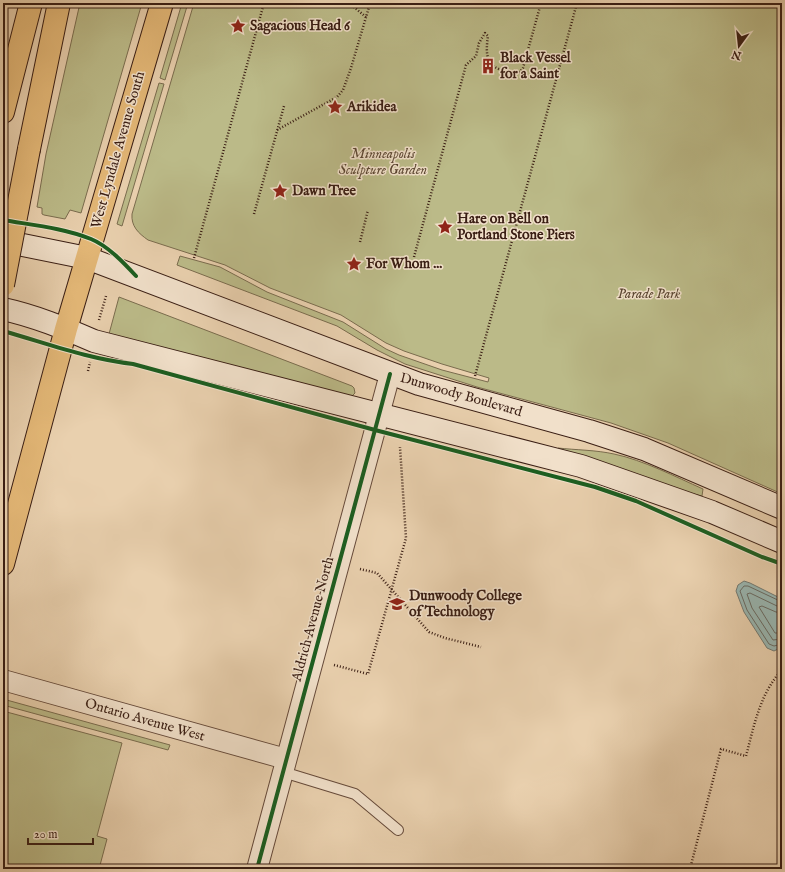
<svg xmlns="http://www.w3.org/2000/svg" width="785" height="872" font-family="'IM FELL English',serif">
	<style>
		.green { fill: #bbba88; stroke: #7a6c4e }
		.water { fill: #99b6b1; stroke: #737972 }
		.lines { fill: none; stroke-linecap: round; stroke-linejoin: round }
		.shore { stroke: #6a6a62; stroke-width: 1 }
		.service-casing { stroke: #664a3a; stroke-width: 12 }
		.minor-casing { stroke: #664a3a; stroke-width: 22 }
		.secondary-casing { stroke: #3a1e14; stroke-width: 24 }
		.primary-casing { stroke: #3a1e14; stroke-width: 24 }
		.motorway-casing { stroke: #3a1e14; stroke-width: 24 }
		.path { stroke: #3a1e14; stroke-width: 2.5; stroke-dasharray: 1 2; stroke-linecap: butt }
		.service { stroke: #f1e0ca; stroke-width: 10 }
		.minor { stroke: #f1e0ca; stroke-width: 20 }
		.secondary { stroke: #f1e0ca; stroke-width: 22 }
		.primary { stroke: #e4b877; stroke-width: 22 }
		.motorway { stroke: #e4b877; stroke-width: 22 }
		.motorway-bridge-casing { stroke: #3a1e14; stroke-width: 24; stroke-linecap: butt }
		.motorway-bridge { stroke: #e4b877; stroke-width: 22 }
		.cycleway-casing { stroke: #f1e0ca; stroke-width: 6 }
		.cycleway { stroke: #1b5e20; stroke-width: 4 }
		.labels { text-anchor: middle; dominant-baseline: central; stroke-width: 3; stroke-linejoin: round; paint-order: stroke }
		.poi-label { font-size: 14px; font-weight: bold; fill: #3a1e14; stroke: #f1e0ca; text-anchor: start }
		.street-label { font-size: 14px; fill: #3a1e14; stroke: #f1e0ca }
		.park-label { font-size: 14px; font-style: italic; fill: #5a4531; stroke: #f1e0ca }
	</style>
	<rect width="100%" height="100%" fill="#e9d0ae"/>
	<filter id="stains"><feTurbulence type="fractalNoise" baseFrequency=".005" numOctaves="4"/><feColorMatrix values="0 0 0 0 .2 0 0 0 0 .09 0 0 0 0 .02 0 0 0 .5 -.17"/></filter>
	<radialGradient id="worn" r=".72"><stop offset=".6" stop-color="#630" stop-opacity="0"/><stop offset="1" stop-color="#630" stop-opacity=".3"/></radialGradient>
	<g class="green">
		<polygon points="80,3 142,3 81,213 70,210 65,219 44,215 42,214 42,208 37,207 46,154"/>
		<polygon points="182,3 188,3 165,80 160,78"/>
		<path d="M194,3H782V494L668,443L611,423L477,387L405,364L377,350L337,326L177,265L180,256L220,267L267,292L343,322L386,349L399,355L442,370L488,382L489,378L442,364L404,351L386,343L341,315L270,288L225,265L148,240C138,233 131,226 132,214Z"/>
		<polygon points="159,83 164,84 122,226 117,224"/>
		<polygon points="119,297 352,386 354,388 355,393 351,397 109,334"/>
		<path d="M558,448C576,450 596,450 614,454C643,460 676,477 703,489L702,496L671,489L557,452Z"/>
		<polygon points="3,699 170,745 168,750 3,705"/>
		<polygon points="3,711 122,743 97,836 107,839 99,869 3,869"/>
	</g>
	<polygon class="water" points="744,581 750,583 782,599 782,647 774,651 767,648 744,612 736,591 738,585"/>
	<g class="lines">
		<g class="shore">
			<polyline points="782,602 748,586 744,586 740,591 747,610 769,644 774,646 782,644"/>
			<polyline points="782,607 777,606 750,593 747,594 752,608 773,640 782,639"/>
			<polyline points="782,613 776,612 762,606 759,607 775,633 782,633"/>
		</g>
		<g class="service-casing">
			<polyline id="service" points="283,772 355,794 398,830"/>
		</g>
		<g class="minor-casing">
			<g id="minor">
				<polyline points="3,680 286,759"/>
				<polyline points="257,869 390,374"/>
			</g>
		</g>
		<g class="secondary-casing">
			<g id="secondary">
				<polyline points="3,241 87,258 419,384 589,431 644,449 782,508"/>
				<path d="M3,309C35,316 64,328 94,341L581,466L712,512L782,542"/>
			</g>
		</g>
		<g class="primary-casing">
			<polyline id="primary" points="3,564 66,329 162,3"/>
		</g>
		<g class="motorway-casing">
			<g id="motorway">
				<polyline points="3,112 31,3"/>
				<polyline points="29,149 59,3"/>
			</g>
		</g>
		<g class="path">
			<polyline points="349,3 366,17"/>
			<polyline points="277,130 337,97 343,90 351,68 369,7"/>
			<polyline points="254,214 284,106"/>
			<polyline points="360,242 368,210"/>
			<path d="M414,257L466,65L476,56L479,43L485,33L488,36C487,43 486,51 488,58C491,70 509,73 520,72L523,68L541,3"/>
			<polyline points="194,258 264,3"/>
			<polyline points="99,320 106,296"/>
			<polyline points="88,371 90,362"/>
			<polyline points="475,376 577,3"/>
			<polyline points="360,569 377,573 429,632 445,638 481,647"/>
			<polyline points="334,665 368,674 406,538 400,447"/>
			<path d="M690,869L721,749L746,756C754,726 760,693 782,670"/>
		</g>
		<use href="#service" class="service"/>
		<use href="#minor" class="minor"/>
		<use href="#secondary" class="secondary"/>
		<use href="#primary" class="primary"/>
		<use href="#motorway" class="motorway"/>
		<g class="motorway-bridge-casing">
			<polyline id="motorway-bridge" points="3,285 29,149"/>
		</g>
		<use href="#motorway-bridge" class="motorway-bridge"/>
		<g class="cycleway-casing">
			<g id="cycleway">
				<path d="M3,220C32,225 64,228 91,239C108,246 124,263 136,276"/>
				<path d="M3,331C46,343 88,359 133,364L375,430L595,487L636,501L762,557L782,564"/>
				<polyline points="257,869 390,374"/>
			</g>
		</g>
		<use href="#cycleway" class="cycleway"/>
	</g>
	<defs>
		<g id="sight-bare" transform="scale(1.2)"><path d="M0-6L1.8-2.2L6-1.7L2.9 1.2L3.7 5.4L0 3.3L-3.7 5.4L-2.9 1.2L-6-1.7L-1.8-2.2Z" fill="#8f2418" stroke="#f1e0ca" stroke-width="2.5" paint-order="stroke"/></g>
		<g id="building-bare" transform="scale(1.2)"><path d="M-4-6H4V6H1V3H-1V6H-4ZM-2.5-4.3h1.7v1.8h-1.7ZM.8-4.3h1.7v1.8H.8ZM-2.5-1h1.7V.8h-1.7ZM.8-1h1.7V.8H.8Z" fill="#8f2418" stroke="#f1e0ca" stroke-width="2.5" paint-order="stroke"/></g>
		<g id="university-bare" transform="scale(1.2)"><path d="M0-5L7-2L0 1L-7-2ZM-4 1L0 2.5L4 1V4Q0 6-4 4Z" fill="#8f2418" stroke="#f1e0ca" stroke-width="2.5" paint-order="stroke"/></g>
	</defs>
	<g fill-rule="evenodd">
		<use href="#sight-bare" x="238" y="26"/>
		<use href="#building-bare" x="488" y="66"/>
		<use href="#sight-bare" x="335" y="107"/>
		<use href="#sight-bare" x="280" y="191"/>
		<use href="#sight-bare" x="445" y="227"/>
		<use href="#sight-bare" x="354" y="264"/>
		<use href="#university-bare" x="397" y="604"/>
	</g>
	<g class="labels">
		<g class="poi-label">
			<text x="250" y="26">Sagacious Head 6</text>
			<text x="500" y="58">Black Vessel<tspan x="500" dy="16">for a Saint</tspan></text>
			<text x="347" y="107">Arikidea</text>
			<text x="292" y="191">Dawn Tree</text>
			<text x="457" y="219">Hare on Bell on<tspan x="457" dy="16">Portland Stone Piers</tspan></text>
			<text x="366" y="264">For Whom ...</text>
			<text x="409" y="596">Dunwoody College<tspan x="409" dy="16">of Technology</tspan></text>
		</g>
		<g class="street-label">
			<text transform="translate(118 150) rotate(-74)">West Lyndale Avenue South</text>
			<text transform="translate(461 395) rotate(16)">Dunwoody Boulevard</text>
			<text transform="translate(313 619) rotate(-75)">Aldrich Avenue North</text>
			<text transform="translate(145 720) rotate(16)">Ontario Avenue West</text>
		</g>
		<g class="park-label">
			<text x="383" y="154">Minneapolis<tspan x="383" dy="16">Sculpture Garden</tspan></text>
			<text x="649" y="294">Parade Park</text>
		</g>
	</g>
	<rect width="785" height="872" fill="none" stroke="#e9d0ae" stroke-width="16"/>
	<rect x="4" y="4" width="777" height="864" fill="none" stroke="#3a1e14" stroke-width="2"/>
	<rect x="8" y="8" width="769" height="856" fill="none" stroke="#3a1e14"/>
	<g transform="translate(739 46) rotate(195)" stroke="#f1e0ca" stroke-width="3" paint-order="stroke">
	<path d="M0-3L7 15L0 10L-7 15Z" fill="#3a1e14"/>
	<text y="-6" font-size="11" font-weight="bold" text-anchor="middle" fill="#3a1e14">N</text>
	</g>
	<path d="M28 838v6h65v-6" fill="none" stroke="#3a1e14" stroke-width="2"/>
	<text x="34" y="838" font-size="12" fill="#3a1e14" stroke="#f1e0ca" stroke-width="3" paint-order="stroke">20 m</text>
	<rect width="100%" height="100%" filter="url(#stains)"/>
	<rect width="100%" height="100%" fill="url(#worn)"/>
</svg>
